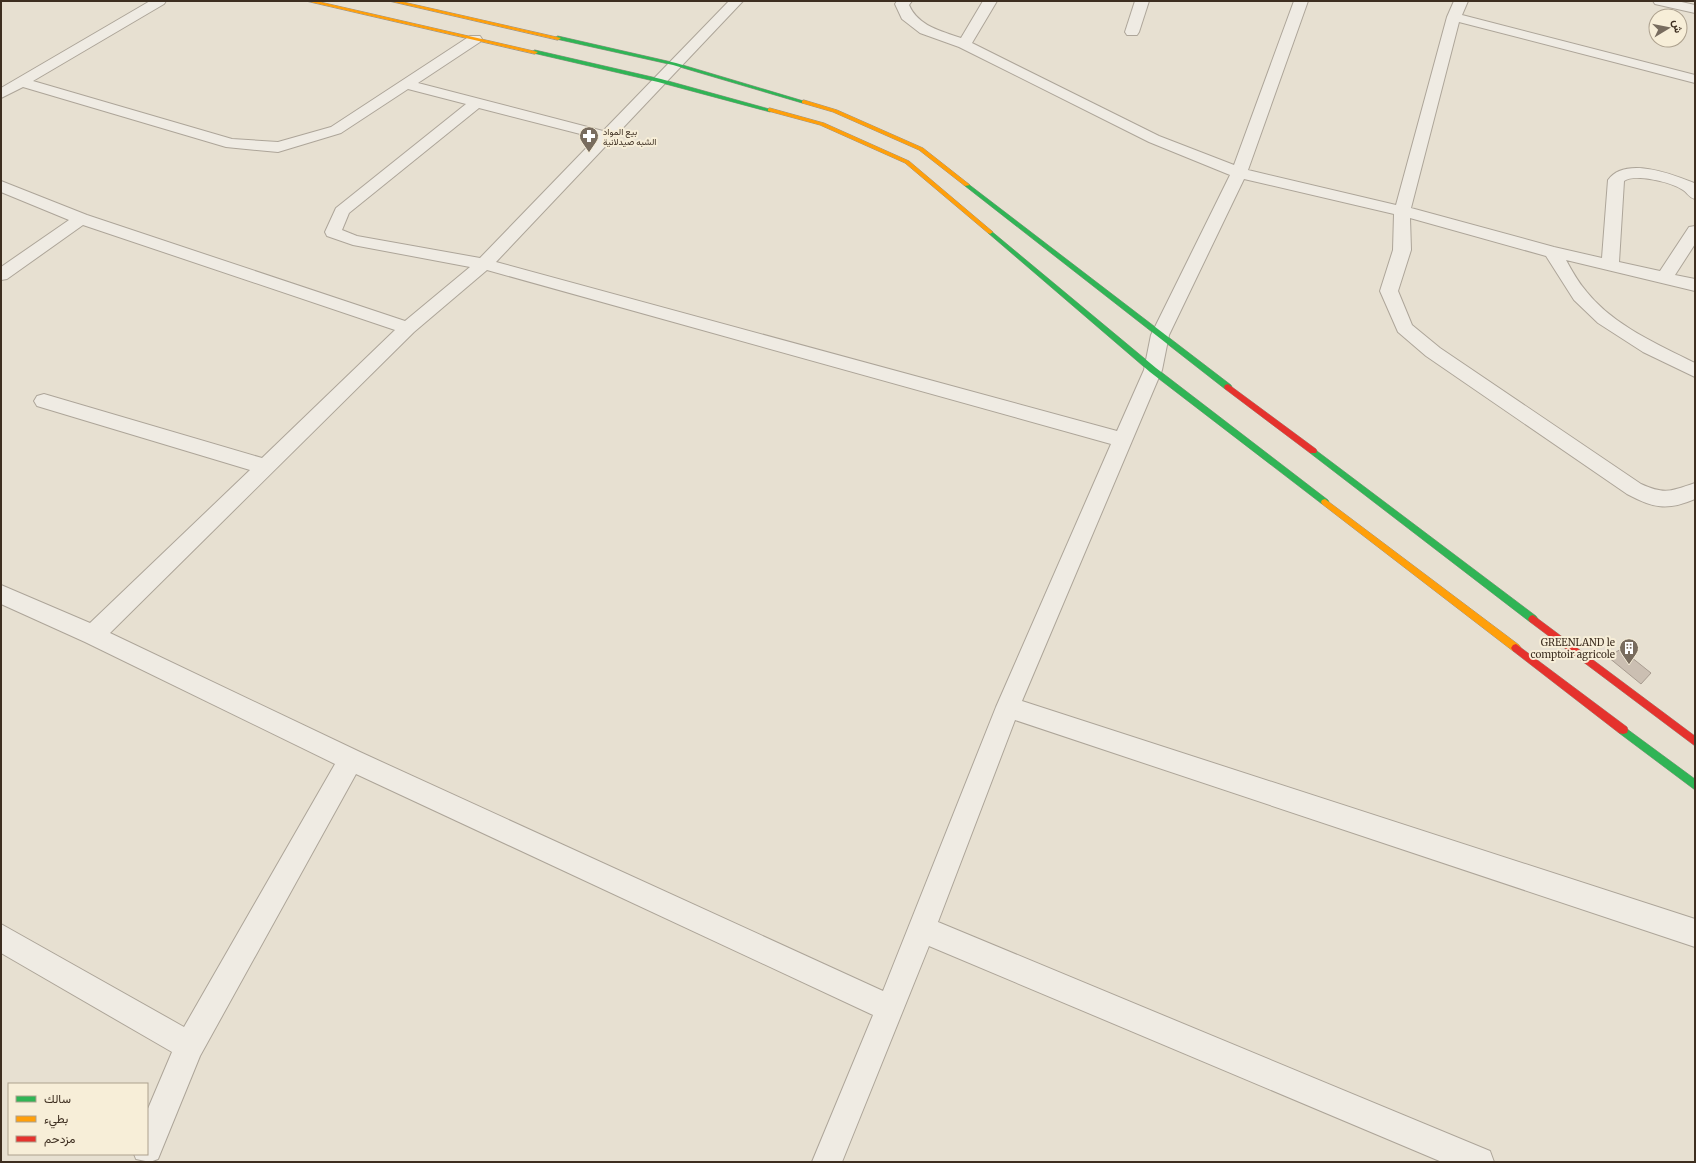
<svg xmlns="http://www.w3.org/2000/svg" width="1696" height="1163" font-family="Merriweather,Vazirmatn,serif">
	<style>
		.building { fill: #cbbfb2; stroke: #a89c90 }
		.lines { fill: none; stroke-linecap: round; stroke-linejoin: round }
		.street-casing { stroke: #ada599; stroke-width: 2 }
		.fast-casing { stroke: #9c958a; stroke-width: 1 }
		.slow-casing { stroke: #9c958a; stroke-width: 1 }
		.jam-casing { stroke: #9c958a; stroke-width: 1 }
		.street { fill: #efebe3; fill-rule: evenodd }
		.fast { fill: #30b455; fill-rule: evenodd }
		.slow { fill: #ff9f0a; fill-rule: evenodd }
		.jam { fill: #e5322d; fill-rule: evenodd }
		.labels { text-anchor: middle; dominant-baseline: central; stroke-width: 4; stroke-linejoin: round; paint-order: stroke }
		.far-poi-label { font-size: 9px; fill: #3d2e20; stroke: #f7eed8; text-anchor: start }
		.poi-label { font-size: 10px; fill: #3d2e20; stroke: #f7eed8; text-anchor: end }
	</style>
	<rect width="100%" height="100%" fill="#e7e0d1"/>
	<polygon class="building" points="1621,649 1651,673 1641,684 1608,657"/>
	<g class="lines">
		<g class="street-casing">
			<g id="street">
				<path d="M150,1H166L164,4L33,81L232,139L278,142L331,127L470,36H480L482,39L480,42L418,83L603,131L729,1H743L496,262L1117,431L1144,370L1151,335L1230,175L1149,142L959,47L920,33L902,19L895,4L897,1H912L909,5C918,26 941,31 961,38L983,1H997L972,43L1159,136L1234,165L1294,1H1308L1248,170L1396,205L1447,17L1454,1H1468L1462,15L1695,75V83L1459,22L1411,208L1554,247L1602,258L1608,180C1625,156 1672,174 1694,183L1695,199C1688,197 1688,193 1683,190C1672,182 1634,173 1624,181L1619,262L1660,271L1689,227L1695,226V244L1675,275L1695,279V291L1566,260C1572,271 1578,282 1586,291C1613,325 1657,344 1695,363V377L1643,352L1598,323L1574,300L1546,256L1410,218L1411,250L1398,291L1412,325L1440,348L1641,484C1665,495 1671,491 1695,483V499C1667,511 1653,508 1627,494L1426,356L1398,332L1380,291L1393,250L1394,214L1244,179L1169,335L1162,370L1022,701L1695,919V947L1015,720L938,922L1490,1151L1494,1162H1442L929,946L842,1162H812L873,1015L356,774L200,1056L158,1159L150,1162L136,1159L134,1154H147V1111L172,1052L1,953V924L184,1027L335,764L85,642L1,604V585L90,623L250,470L37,406L34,401L37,396L44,394L262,458L395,330L83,225L7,279L1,280V267L69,220L1,192V181L87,215L405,321L470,267L353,245L327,236L325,232L336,208L466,104L408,89L341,133L278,152L226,147L23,87L1,98V88ZM479,108L596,138L480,258L357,236L342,230L349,213ZM487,270L1111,444L996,707L883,991L360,752L110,633L414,332Z"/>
				<polygon points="1135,1 1149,1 1139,32 1137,35 1127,35 1125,32"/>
				<polygon points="1653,1 1677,1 1695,5 1695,13 1655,4"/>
			</g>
		</g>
		<g class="fast-casing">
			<g id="fast">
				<polygon points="558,36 676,63 807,102 802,103 673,65 556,39 555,38"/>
				<polygon points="535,50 661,79 773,110 770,112 658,82 533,53 532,52"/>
				<polygon points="967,183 1231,385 1232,387 1231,389 1225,389 965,186 964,185"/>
				<polygon points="990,230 1156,368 1328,500 1329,502 1328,504 1322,504 1150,372 988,233 988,231"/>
				<polygon points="1313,448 1536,616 1538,619 1536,622 1530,622 1310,453 1309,451"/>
				<polygon points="1623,726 1695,779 1695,790 1619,733 1618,730 1619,727"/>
			</g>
		</g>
		<g class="slow-casing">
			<g id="slow">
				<polygon points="306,1 316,1 538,52 535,54"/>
				<polygon points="389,1 399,1 561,38 558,40"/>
				<polygon points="804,100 837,110 923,148 970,185 965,186 919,150 833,112 802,103 802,101"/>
				<polygon points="770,108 824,123 909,161 993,232 990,234 988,233 905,163 820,125 768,111 768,109"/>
				<polygon points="1325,499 1519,645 1521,648 1519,651 1516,652 1513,651 1322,504 1321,502 1322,500"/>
			</g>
		</g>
		<g class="jam-casing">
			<g id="jam">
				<polygon points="1228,384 1316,449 1317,451 1316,453 1310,453 1225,389 1224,387 1225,385"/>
				<polygon points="1533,615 1695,736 1695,746 1530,622 1528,619 1530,616"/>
				<polygon points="1516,644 1627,727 1628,730 1627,733 1623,734 1619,733 1513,651 1511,648 1513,645"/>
			</g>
		</g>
		<use href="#street" class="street"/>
		<use href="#fast" class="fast"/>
		<use href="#slow" class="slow"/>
		<use href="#jam" class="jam"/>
	</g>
	<defs>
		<g id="pharmacy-pin" transform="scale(1)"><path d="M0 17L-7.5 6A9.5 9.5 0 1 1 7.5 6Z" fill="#786c5e" stroke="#f7eed8"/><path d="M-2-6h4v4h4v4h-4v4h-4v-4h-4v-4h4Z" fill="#fff"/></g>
		<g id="building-pin" transform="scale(1)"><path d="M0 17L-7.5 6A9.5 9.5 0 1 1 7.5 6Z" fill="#786c5e" stroke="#f7eed8"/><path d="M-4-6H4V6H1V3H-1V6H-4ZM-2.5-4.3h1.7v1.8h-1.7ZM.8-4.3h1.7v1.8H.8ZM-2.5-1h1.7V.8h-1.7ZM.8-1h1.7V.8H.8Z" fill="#fff"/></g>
	</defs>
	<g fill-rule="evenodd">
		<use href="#pharmacy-pin" x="589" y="136"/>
		<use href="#building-pin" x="1629" y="648"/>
	</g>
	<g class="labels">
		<g class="far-poi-label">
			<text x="603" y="131">بيع المواد<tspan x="603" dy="10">الشبه صيدلانية</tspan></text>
		</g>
		<g class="poi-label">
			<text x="1615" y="642">GREENLAND le<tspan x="1615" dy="12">comptoir agricole</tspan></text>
		</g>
	</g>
	<rect width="1696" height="1163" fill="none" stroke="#3d2e20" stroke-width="4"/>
	<rect x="8" y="1083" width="140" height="72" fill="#f7eed8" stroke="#ada18e"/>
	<rect x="16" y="1096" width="20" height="6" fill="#30b455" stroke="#ada18e"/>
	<text x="44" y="1103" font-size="12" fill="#3d2e20">سالك</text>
	<rect x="16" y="1116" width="20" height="6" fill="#ff9f0a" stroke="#ada18e"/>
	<text x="44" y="1123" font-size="12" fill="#3d2e20">بطيء</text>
	<rect x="16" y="1136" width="20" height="6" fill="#e5322d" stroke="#ada18e"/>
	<text x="44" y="1143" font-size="12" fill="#3d2e20">مزدحم</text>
	<g transform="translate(1668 28) rotate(80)"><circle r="19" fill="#f7eed8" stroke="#ada18e"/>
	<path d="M0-3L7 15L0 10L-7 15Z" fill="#786c5e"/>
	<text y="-6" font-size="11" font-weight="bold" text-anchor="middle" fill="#3d2e20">ش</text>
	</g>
</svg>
